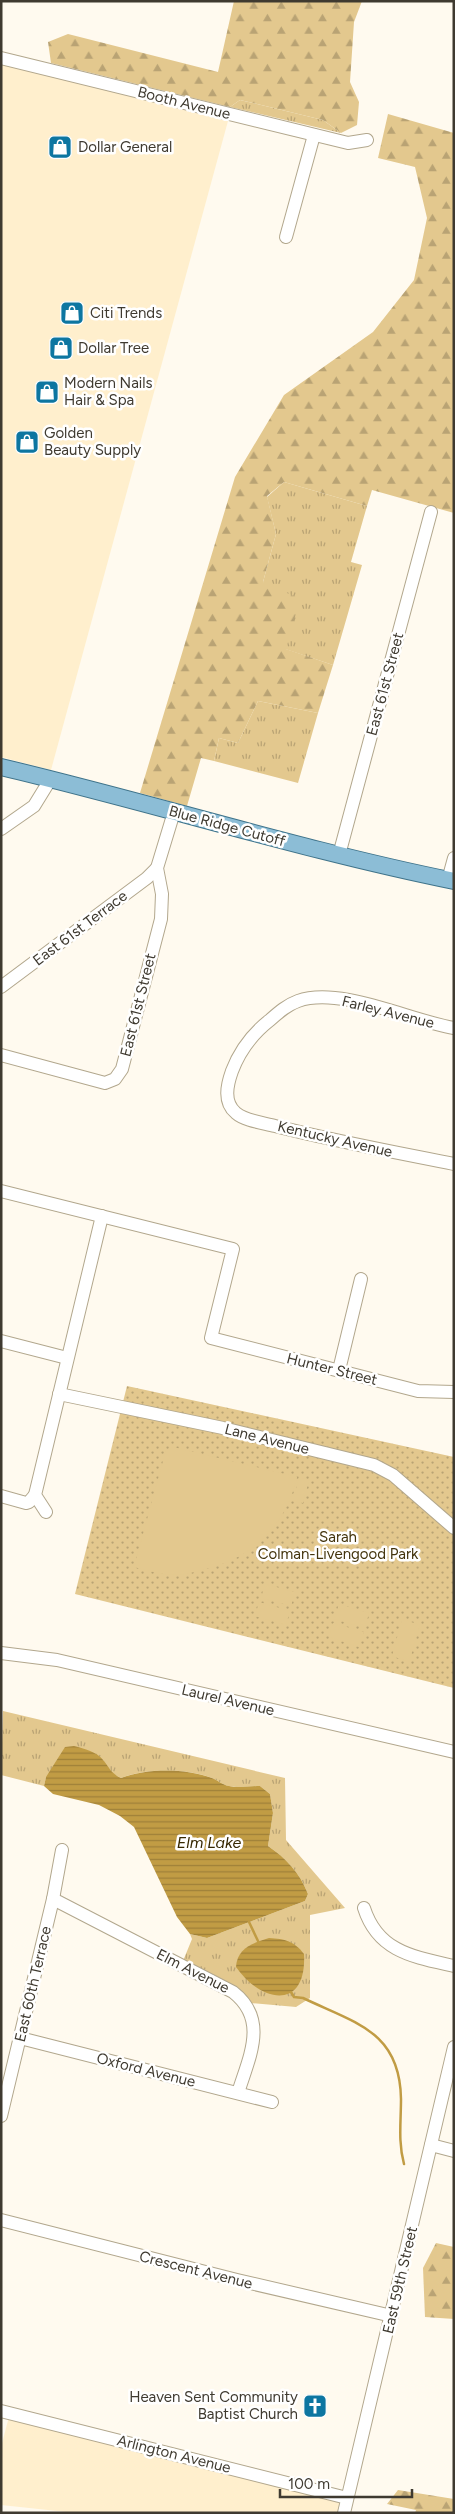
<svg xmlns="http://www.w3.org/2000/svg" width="455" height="2514" font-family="Figtree,sans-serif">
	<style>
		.built { fill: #ffefcd }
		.grass { fill: url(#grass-tufts) }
		.forest { fill: url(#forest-firs) }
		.park { fill: url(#park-dots) }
		.pitch { fill: #e3c88e }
		.water { fill: url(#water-rules) }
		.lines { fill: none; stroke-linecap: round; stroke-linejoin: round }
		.stream { stroke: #c19c44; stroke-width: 2.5 }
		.minor-casing { stroke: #b2a78d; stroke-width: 14 }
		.major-casing { stroke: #3f738a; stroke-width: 18 }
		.minor { stroke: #fff; stroke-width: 12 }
		.major { stroke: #8cbdd6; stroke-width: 16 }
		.labels { text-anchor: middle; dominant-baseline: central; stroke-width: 5; stroke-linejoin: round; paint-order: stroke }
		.street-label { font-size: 15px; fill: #3f3a30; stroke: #fff }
		.poi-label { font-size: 15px; fill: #3f3a30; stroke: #fff; text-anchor: start }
		.park-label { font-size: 15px; fill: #43340d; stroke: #fff }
		.water-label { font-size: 16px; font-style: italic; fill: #362700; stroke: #fff }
	</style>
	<defs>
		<pattern id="grass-tufts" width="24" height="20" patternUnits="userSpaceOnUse" patternTransform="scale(1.25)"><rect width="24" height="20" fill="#e3c88e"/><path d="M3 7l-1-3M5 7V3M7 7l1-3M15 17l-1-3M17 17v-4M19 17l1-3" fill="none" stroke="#b9a374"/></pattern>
		<pattern id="forest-firs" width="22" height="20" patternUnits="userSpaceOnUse" patternTransform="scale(1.25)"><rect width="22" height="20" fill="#e3c88e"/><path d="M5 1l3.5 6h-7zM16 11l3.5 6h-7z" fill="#b9a374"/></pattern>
		<pattern id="park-dots" width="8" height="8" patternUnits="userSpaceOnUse" patternTransform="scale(1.25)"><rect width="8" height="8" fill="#e3c88e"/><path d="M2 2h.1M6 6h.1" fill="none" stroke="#b9a374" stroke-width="1.8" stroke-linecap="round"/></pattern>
		<pattern id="water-rules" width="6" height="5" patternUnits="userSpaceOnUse" patternTransform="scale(1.25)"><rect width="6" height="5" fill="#c19c44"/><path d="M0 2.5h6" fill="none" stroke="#9e8039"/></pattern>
	</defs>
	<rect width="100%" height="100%" fill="#fffaef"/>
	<g class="built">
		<polygon points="1,64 228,121 51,770 1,757"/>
		<polygon points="10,2413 339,2502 339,2513 76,2513 1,2505 1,2447"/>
	</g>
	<g class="grass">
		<polygon points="240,100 323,120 341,133 230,107"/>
		<polygon points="284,482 367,506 351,562 362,565 333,665 285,649 263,582 276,534 267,497"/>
		<polygon points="258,701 318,713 298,783 214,761 219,738 238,743"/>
		<path d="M3,1711L285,1778L286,1840L345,1908L310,1915V1998L296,2007L250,2003C234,1981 207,1972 183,1961L192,1939L190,1934L207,1938L305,1901L308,1894C300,1873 286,1858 268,1846L273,1813L270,1794L260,1786C250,1786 238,1788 229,1786C222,1785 218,1780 212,1778C187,1768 145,1768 121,1778L110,1772L103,1760L46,1777L44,1786L1,1775Z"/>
	</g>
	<g class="forest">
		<polygon points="234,1 362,1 354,22 350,82 359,102 357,125 341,133 323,120 240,100 230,107 51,63 48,42 68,34 218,72"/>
		<polygon points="388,114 454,133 454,513 372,490 367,506 284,482 267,496 276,534 263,582 300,599 286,649 333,665 318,713 258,701 238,743 219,738 214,761 201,758 187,806 140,793 235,477 284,395 373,332 414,280 427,218 415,167 378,158"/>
		<polygon points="436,2243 454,2247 454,2319 425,2317 423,2268"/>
		<polygon points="398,2490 454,2499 454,2513 415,2513 416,2510 387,2504"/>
	</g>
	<polygon class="park" points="127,1386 454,1457 454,1688 75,1594"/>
	<g class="pitch">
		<path d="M173,1447L297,1477C286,1525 254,1557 206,1569C195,1572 183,1575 171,1575C159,1574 146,1570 134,1567L166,1450Z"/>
		<polygon points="299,1477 309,1480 303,1503 293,1501"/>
		<polygon points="265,1584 295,1592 291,1606 261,1598"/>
		<polygon points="259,1602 290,1611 286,1625 255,1616"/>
		<polygon points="339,1604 369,1613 365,1628 334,1619"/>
		<polygon points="402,1619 420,1625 409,1662 392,1656"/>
		<polygon points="333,1623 364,1632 359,1647 329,1637"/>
	</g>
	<g class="water">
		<path d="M74,1746C85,1749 96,1751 104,1761C110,1769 111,1773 121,1778C147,1768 185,1768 212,1778C218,1780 222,1785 229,1786C238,1788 250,1786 260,1786L270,1794L273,1813L268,1846C286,1858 300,1873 308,1894L305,1901L207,1938L190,1934L177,1917L134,1827L120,1816L99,1805L53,1794L44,1786L46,1777L65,1747Z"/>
		<path d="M269,1938C285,1939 294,1941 304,1954C307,2010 262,2004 236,1967C237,1948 253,1943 269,1938Z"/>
	</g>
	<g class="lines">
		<g class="stream">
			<polyline points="249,1922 258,1941"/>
			<path d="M291,1992L294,1997L303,1998C355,2023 400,2031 401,2099C401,2122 398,2142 404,2164"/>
		</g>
		<g class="minor-casing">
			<g id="minor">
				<polyline points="1,58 348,143 367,140"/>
				<polyline points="286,237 314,135"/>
				<polyline points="1,829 34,806 50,780"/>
				<polyline points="339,855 431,512"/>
				<polyline points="448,880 454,858"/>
				<polyline points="1,987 147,878 157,868"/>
				<path d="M454,1028C411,1021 340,986 298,1001C287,1005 279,1012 270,1020C252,1034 240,1050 232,1071C227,1085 223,1102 236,1113C245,1121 264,1123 275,1126C334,1141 394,1152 454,1164"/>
				<polyline points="1,1055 105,1083 115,1079 122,1069 161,919 162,894 157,868 174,812"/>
				<polyline points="1,1191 233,1249 211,1338 418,1391 454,1392"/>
				<polyline points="1,1341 67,1358"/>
				<polyline points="339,1370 361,1279"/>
				<polyline points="59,1394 223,1428 374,1465 393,1475 454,1528"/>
				<polyline points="1,1496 26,1503 29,1502 35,1495"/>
				<polyline points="46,1512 35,1495 102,1216"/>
				<polyline points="1,1653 57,1660 454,1752"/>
				<path d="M53,1899L233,1992C269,2020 249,2057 238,2093"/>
				<path d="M364,1908C378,1952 414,1957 454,1966"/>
				<polyline points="20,2038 272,2102"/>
				<polyline points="1,2116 53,1899 62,1850"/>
				<polyline points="431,2145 454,2151"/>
				<polyline points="1,2220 237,2280 392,2316"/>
				<polyline points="1,2411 347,2498"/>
				<polyline points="344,2513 454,2047"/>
			</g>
		</g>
		<g class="major-casing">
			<path id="major" d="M1,767C153,803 301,850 454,881"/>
		</g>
		<use href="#minor" class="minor"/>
		<use href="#major" class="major"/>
	</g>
	<defs>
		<g id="shop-square" transform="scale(1.25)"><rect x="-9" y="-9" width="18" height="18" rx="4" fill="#0d76a1" stroke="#fff"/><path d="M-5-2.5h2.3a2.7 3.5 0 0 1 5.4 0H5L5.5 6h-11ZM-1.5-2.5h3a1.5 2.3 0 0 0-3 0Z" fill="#fff"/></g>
		<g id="church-square" transform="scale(1.25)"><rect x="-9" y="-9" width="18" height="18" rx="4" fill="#0d76a1" stroke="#fff"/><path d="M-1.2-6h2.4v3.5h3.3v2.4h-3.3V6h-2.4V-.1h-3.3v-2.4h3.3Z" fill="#fff"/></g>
	</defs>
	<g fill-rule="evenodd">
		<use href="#shop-square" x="60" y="147"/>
		<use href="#shop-square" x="72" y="313"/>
		<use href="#shop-square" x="61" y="348"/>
		<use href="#shop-square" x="47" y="392"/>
		<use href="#shop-square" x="27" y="442"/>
		<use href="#church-square" x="315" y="2406"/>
	</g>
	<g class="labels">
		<g class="street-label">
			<text transform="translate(184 103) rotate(14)">Booth Avenue</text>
			<text transform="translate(385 684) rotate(-75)">East 61st Street</text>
			<text transform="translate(227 826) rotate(15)">Blue Ridge Cutoff</text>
			<text transform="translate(80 928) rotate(-37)">East 61st Terrace</text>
			<text transform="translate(138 1005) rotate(-76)">East 61st Street</text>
			<text transform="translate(388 1012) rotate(14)">Farley Avenue</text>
			<text transform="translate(335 1139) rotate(13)">Kentucky Avenue</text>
			<text transform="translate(332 1369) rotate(14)">Hunter Street</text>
			<text transform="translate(267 1439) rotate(14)">Lane Avenue</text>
			<text transform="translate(228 1700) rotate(13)">Laurel Avenue</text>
			<text transform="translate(193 1971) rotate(27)">Elm Avenue</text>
			<text transform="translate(33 1984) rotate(-77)">East 60th Terrace</text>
			<text transform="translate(146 2070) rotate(14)">Oxford Avenue</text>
			<text transform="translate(196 2270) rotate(14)">Crescent Avenue</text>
			<text transform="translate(400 2280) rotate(-77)">East 59th Street</text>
			<text transform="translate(174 2454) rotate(14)">Arlington Avenue</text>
		</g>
		<g class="poi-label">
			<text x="78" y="147">Dollar General</text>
			<text x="90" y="313">Citi Trends</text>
			<text x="78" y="348">Dollar Tree</text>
			<text x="64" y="383">Modern Nails<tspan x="64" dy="17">Hair &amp; Spa</tspan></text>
			<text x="44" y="433">Golden<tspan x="44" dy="17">Beauty Supply</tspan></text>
			<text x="298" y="2397" text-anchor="end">Heaven Sent Community<tspan x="298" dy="17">Baptist Church</tspan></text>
		</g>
		<g class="park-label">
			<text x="338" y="1537">Sarah<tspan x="338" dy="17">Colman-Livengood Park</tspan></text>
		</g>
		<g class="water-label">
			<text x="209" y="1842">Elm Lake</text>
		</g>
	</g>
	<rect width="455" height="2514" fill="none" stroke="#3f3a30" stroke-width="5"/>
	<path d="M280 2489v8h132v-8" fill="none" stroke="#3f3a30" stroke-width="2.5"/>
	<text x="288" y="2489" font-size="15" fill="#3f3a30" stroke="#ffffff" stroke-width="4" paint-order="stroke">100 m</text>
</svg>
